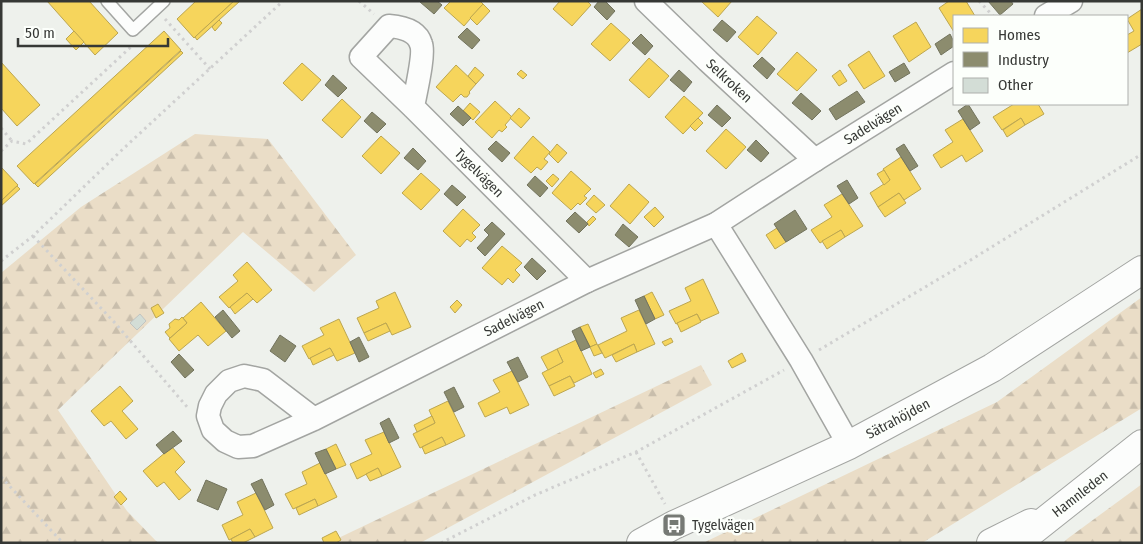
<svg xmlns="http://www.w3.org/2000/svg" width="1143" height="544" font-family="'Fira Sans Condensed',sans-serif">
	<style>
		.forest { fill: url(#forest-firs) }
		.homes { fill: #f6d55c; stroke: #bca650 }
		.industry { fill: #8c8c6e; stroke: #72735d }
		.building { fill: #d3ddd6; stroke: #c1c4c1 }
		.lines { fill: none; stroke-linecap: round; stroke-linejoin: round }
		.lane-casing { stroke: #a3a5a2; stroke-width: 14 }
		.street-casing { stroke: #a3a5a2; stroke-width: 25 }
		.secondary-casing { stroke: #a3a5a2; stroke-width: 30 }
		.path { stroke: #d0d0d0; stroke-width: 3; stroke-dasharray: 2.5 4; stroke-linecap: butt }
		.lane { stroke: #fcfdfc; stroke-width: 11 }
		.street { stroke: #fcfdfc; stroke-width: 22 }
		.secondary { stroke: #fcfdfc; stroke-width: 28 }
		.labels { text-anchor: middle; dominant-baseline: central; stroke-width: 5; stroke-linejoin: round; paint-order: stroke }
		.street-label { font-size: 14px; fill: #363835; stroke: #fcfffb }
		.poi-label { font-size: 14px; fill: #363835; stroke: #fcfffb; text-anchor: start }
	</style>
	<defs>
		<pattern id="forest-firs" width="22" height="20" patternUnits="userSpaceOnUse" patternTransform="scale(1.25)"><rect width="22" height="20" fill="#eaddc7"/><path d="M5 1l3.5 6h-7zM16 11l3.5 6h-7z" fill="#c9beac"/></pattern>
	</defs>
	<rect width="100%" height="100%" fill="#eef1ec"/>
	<g class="forest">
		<polygon points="195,134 268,139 356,255 314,292 243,232 58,410 127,511 158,543 1,543 1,273 81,207"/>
		<polygon points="1142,297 1142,408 922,543 703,543 997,402"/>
		<polygon points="701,365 712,385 420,543 328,543"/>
		<polygon points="1142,484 1142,543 1063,543 1067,539"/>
	</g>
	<g class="homes">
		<polygon points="47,1 89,1 118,33 95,55"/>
		<polygon points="196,1 234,1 194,38 177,19"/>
		<polygon points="234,1 240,1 197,40 195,37"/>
		<polygon points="451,1 480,1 483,4 464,26 444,8"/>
		<polygon points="560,1 587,1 591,5 572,26 553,9"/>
		<polygon points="701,1 732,1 718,17"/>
		<polygon points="949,1 966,1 975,16 954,16 954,32 939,8"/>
		<polygon points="483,4 490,11 477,25 470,18"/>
		<polygon points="1142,9 1142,44 1127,53 1127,35 1134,31 1127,19"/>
		<polygon points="757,16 777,33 758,55 738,37"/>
		<polygon points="219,20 222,23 215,31 212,27"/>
		<polygon points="916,22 931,47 909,62 893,36"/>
		<polygon points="611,23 630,40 610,61 591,44"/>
		<polygon points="74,31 84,42 76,50 66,39"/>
		<polygon points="164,31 181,50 34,184 17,166"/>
		<polygon points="181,51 183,53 38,187 35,184"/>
		<polygon points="869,51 885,76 864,89 848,65"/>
		<polygon points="797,52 817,70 797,91 777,74"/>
		<polygon points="649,58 669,76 649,98 629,80"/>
		<polygon points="1,62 40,105 17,126 1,108"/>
		<polygon points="302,63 321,80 302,101 283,83"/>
		<polygon points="456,65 476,84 469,92 470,93 467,97 464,97 461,94 453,102 436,87"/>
		<polygon points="475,67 484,75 476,84 468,76"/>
		<polygon points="521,70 527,75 523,79 517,74"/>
		<polygon points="840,70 847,81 839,86 832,76"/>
		<polygon points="684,96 703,113 683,134 665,117"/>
		<polygon points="342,99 361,117 342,138 322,120"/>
		<polygon points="495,101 512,117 505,125 507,127 502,132 499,130 492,138 475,122"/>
		<polygon points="470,103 480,112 473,120 463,111"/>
		<polygon points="1014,104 1038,104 1044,114 1025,125 1021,118 1002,130 993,117"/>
		<polygon points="519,108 530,118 521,128 510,118"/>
		<polygon points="698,118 703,123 695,131 690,126"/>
		<polygon points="1021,118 1025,125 1007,137 1003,130"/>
		<polygon points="963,119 983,151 966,162 962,155 941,168 933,155 953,142 945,130"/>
		<polygon points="726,129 746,147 726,169 706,151"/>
		<polygon points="381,136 400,153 381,174 362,156"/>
		<polygon points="533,136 550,152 544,159 548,162 541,170 537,167 531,173 514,158"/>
		<polygon points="557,144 567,153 558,163 549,154"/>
		<polygon points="901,157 921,189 904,200 899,193 878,207 870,193 890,180 883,169"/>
		<polygon points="1,167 18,185 1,201"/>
		<polygon points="884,170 890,180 884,185 877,174"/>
		<polygon points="571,171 591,189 584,196 587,198 580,205 578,203 571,210 552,193"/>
		<polygon points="421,173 440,190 421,210 402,193"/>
		<polygon points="553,174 559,179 552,187 546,181"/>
		<polygon points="629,184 649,202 630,224 610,206"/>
		<polygon points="17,186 20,189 1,206 1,201"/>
		<polygon points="899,193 906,203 885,217 878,207"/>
		<polygon points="842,194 863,226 845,237 841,230 820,243 811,230 832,217 824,205"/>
		<polygon points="594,195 605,205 596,213 586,204"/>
		<polygon points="655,207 664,217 654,227 644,217"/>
		<polygon points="463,209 480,225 472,233 476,237 471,242 467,239 460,247 443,231"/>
		<polygon points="593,216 596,219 589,226 587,222"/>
		<polygon points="777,228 786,242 775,249 766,235"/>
		<polygon points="841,230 845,237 827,249 822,241"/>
		<polygon points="502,246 522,263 515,270 520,275 513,283 508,278 502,285 482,268"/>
		<polygon points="247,262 272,290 257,303 247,293 229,308 219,297 238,281 233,275"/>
		<polygon points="703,279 719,313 701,321 697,314 676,324 669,311 691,301 685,288"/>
		<polygon points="395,292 411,327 392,335 386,323 364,333 357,318 379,308 376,301"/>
		<polygon points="652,292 664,315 655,319 644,296"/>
		<polygon points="247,293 253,299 235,314 230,307"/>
		<polygon points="457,300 462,305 455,313 450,307"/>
		<polygon points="201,302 226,331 208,346 198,335 179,351 169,339 187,323 183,318"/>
		<polygon points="158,304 164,313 156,318 151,308"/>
		<polygon points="639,310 655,344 637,352 634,344 605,358 598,345 627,331 621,318"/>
		<polygon points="697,314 701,322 681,332 677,323"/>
		<polygon points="182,317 187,323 170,338 165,332 170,328 169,324 175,319 179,320"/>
		<polygon points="339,319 355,353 337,361 330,348 309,359 302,346 324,335 320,328"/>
		<polygon points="386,323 390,331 368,341 364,333"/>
		<polygon points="588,324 597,344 590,347 580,327"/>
		<polygon points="671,338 673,342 665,346 662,342"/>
		<polygon points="576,340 592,374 574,383 570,376 549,386 542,373 563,362 557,349"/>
		<polygon points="597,344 602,353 594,356 590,347"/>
		<polygon points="634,344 637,352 616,362 612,355"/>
		<polygon points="330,348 334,355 313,365 310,358"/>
		<polygon points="557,349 563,362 548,370 541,357"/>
		<polygon points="742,353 746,361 732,368 728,361"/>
		<polygon points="601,369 604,374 596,378 593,373"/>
		<polygon points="512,371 529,405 510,414 507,407 485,417 478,403 500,392 493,380"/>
		<polygon points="570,376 575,386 554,396 549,386"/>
		<polygon points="120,386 133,401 122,411 138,429 126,439 111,421 104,426 91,411"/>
		<polygon points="448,401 465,436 446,445 442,437 420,448 413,434 435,423 429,410"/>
		<polygon points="432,416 435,423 417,432 414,425"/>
		<polygon points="384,432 401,467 382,476 378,468 357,479 350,464 372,454 365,440"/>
		<polygon points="442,437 446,445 425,454 422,447"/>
		<polygon points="336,444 346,465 336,469 326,449"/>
		<polygon points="172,447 185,462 175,472 191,490 179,500 164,482 157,487 143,471"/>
		<polygon points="320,463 337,497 318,506 315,499 293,509 285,494 307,484 302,472"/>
		<polygon points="378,468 382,476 370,481 366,474"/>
		<polygon points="120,491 127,499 121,505 114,497"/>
		<polygon points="256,493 273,528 255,537 250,529 229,540 222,525 243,515 237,502"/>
		<polygon points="315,499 318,506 299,515 296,508"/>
		<polygon points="250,529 255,537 243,543 233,543 231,539"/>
		<polygon points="336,531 341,540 336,543 324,543 322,538"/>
	</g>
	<g class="industry">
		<polygon points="421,1 437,1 442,5 434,14 420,2"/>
		<polygon points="599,1 605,1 615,11 607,20 594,7"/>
		<polygon points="988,1 1011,1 1013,4 1000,15"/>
		<polygon points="722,20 736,32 727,42 713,30"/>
		<polygon points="467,28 480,40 472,49 458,37"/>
		<polygon points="641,34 653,46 645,55 632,43"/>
		<polygon points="950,34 954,42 954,46 941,55 935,44"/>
		<polygon points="762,57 775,69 767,79 753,66"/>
		<polygon points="904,63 910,73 895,82 889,72"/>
		<polygon points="679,70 692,82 684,92 670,80"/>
		<polygon points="333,75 347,88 338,97 325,85"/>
		<polygon points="857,91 865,102 836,120 829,109"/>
		<polygon points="801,93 821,111 812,120 792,103"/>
		<polygon points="968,104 980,123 970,130 958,111"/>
		<polygon points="717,105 731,118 722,127 708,115"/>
		<polygon points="458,106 471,118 463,126 450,114"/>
		<polygon points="372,112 386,124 377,133 364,121"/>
		<polygon points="756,140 769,153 761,162 747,150"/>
		<polygon points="496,141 510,153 502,162 488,149"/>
		<polygon points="904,144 918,166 910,171 896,149"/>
		<polygon points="413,148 426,161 418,170 404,158"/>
		<polygon points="535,176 548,188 540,197 527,185"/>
		<polygon points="847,180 858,198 849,204 837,186"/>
		<polygon points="452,185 466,197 457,206 444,194"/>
		<polygon points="795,210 807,229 786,242 774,224"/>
		<polygon points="575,212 588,224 579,233 566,221"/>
		<polygon points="492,222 505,234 485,256 477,248 489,235 484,230"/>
		<polygon points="623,224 638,237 629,247 615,235"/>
		<polygon points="532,258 546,271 537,280 524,267"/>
		<polygon points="644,296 655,319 646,324 635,300"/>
		<polygon points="223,310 240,331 232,338 215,317"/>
		<polygon points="580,327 590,347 581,351 572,331"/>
		<polygon points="280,335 296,346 285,362 270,351"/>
		<polygon points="359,337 369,357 359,362 350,342"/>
		<polygon points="179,354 194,370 185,378 171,362"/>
		<polygon points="518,357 528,377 518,382 507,362"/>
		<polygon points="454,387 464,407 454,412 444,392"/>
		<polygon points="389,418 399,438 389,443 380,423"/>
		<polygon points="173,431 182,441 164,454 156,445"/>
		<polygon points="326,449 336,469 325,474 315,453"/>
		<polygon points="262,479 274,505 265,510 251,484"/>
		<polygon points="206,480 227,489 218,510 197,501"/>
	</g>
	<polygon class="building" points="140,314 146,321 137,330 130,323"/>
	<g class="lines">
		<g class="lane-casing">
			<polyline id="lane" points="107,1 133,30 164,1"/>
		</g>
		<g class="street-casing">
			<g id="street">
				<polyline points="646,1 708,61 815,160"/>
				<polyline points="1046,16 1071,1"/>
				<path d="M413,107C415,95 425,54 421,44C417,30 402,27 389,26L361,57L413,107L587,281"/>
				<polyline points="716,224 801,360 849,445"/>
				<polyline points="314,419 263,380 244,376 229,381 216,394 210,406 208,416 213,430 225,441 238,447 253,446 314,419 587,281 716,224 815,160 954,73"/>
			</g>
		</g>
		<g class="secondary-casing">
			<g id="secondary">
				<polyline points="641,543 674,525 849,445 992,368 1142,270"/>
				<polyline points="991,543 1031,523"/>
				<polyline points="1017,543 1142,444"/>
			</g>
		</g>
		<g class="path">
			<polyline points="359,1 374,14"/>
			<polyline points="979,1 993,16"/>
			<polyline points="165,19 210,69"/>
			<polyline points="1,128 12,141"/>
			<polyline points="1,151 12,141 26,144 133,45"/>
			<polyline points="33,236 115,323 188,408"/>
			<polyline points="1,261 33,236 124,148 283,1"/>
			<polyline points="819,350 969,261 1142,154"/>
			<polyline points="636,452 665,504"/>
			<polyline points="1,477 63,543"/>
			<polyline points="441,543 535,495 636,452 784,370"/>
		</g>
		<use href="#lane" class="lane"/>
		<use href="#street" class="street"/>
		<use href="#secondary" class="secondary"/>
	</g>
	<defs>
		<g id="bus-square" transform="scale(1.25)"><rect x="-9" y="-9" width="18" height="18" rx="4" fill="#767975" stroke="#fcfffb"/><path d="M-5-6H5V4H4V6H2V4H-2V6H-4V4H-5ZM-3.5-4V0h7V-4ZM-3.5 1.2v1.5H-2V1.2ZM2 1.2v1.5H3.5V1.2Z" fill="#fff"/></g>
	</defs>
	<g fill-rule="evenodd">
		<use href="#bus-square" x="674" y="525"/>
	</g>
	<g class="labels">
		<g class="street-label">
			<text transform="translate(729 81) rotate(43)">Selkroken</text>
			<text transform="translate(873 124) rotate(-32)">Sadelvägen</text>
			<text transform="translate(479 173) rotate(45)">Tygelvägen</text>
			<text transform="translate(514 318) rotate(-27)">Sadelvägen</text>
			<text transform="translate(898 419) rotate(-28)">Sätrahöjden</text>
			<text transform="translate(1080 494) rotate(-38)">Hamnleden</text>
		</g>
		<g class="poi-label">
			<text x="692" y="525">Tygelvägen</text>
		</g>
	</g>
	<rect width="1143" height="544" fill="none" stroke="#363835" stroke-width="5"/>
	<rect x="953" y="15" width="175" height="90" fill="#fcfffb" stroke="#adafac"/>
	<rect x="963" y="28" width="25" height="15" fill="#f6d55c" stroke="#adafac"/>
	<text x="998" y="40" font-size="15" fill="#363835">Homes</text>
	<rect x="963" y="52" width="25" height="15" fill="#8c8c6e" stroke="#adafac"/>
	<text x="998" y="65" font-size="15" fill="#363835">Industry</text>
	<rect x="963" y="78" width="25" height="15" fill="#d3ddd6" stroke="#adafac"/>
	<text x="998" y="90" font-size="15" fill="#363835">Other</text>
	<path d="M18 38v8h150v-8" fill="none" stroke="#363835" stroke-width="2.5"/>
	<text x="25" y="38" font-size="15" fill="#363835" stroke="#fcfffb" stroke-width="4" paint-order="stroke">50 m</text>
</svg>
